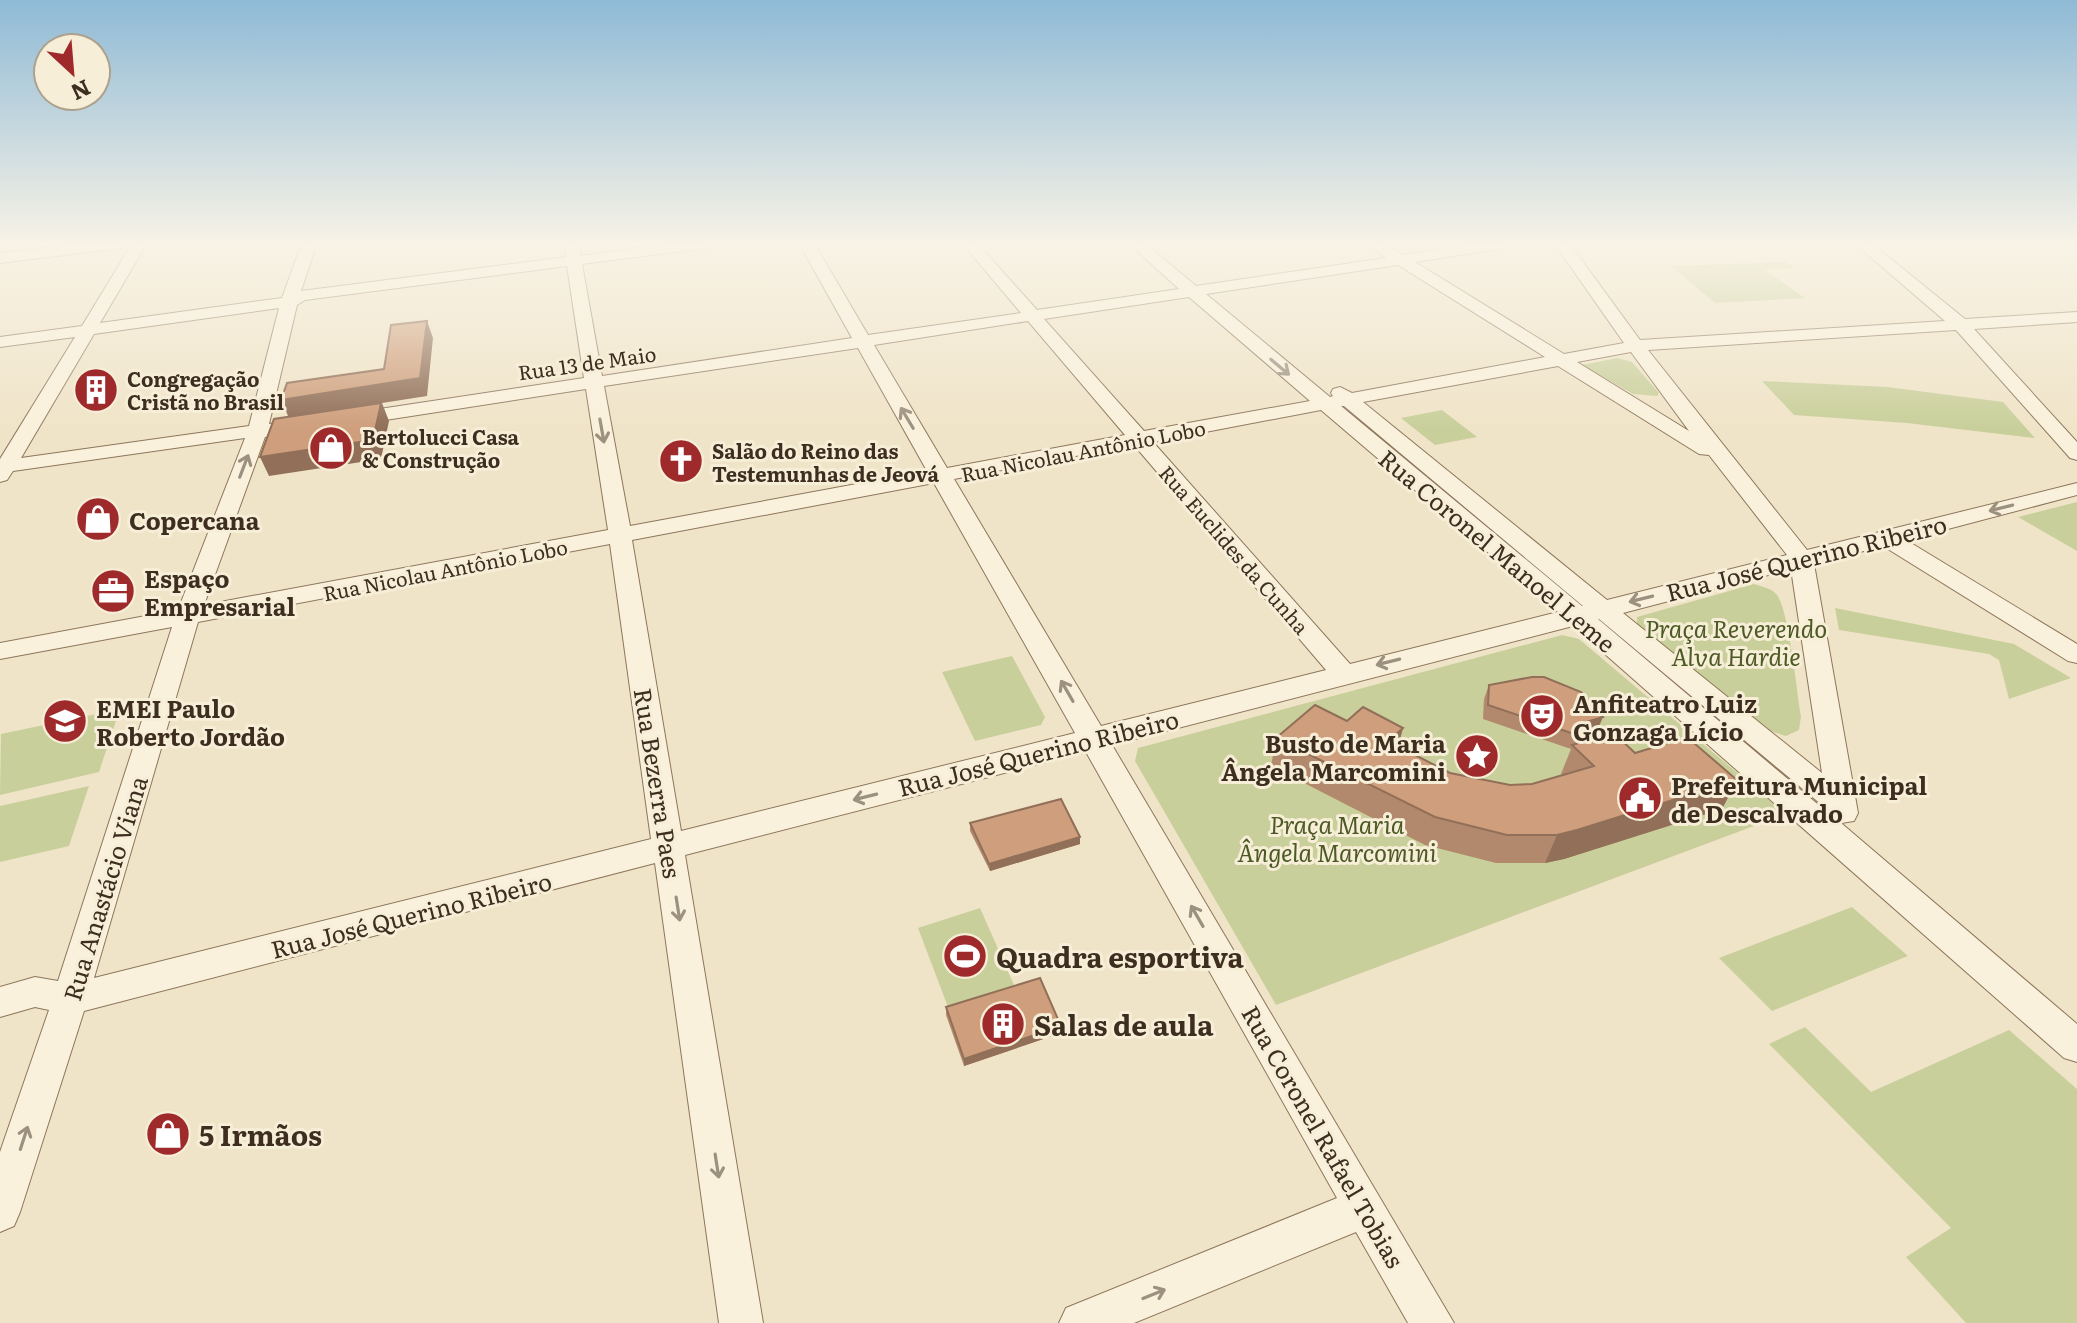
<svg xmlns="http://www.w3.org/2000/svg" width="2077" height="1323" font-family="Literata,serif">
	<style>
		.green { fill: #c9cf9b }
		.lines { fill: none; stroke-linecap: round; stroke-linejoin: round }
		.street-casing { stroke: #8d765c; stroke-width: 2 }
		.street { fill: #faf1dc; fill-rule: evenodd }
		.wall { fill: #b2896c }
		.shaded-wall { fill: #916f58 }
		.building { fill: #cf9f7d; stroke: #916f58; stroke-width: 2 }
		.oneway { stroke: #9c907e }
		.labels { text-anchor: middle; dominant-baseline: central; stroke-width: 6; stroke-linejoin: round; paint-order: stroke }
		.far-street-label { font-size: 20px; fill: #3d2e20; stroke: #f7eed8 }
		.far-poi-label { font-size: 20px; font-weight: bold; fill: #3d2e20; stroke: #f7eed8; text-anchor: start }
		.poi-label { font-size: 24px; font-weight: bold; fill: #3d2e20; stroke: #f7eed8; text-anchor: start }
		.street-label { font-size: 24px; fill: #3d2e20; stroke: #f7eed8 }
		.park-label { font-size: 24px; font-style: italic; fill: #4d5a26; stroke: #f7eed8 }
		.near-poi-label { font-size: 28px; font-weight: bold; fill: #3d2e20; stroke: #f7eed8; text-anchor: start }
	</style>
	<rect width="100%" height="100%" fill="#f0e4c8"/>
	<g class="green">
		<polygon points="1786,262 1795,268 1765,270 1805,298 1715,303 1671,266"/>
		<polygon points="1617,358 1632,362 1659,393 1657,396 1633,394 1582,365"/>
		<polygon points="1762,381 1887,387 2003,402 2035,438 1907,423 1794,415"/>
		<polygon points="1442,410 1477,437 1435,445 1401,418"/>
		<polygon points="2077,502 2077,551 2018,517"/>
		<path d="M1754,584C1762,587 1772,588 1777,595C1789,611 1797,693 1801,716L1799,730L1786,736L1764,729L1637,624V617Z"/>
		<polygon points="1835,608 2014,644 2071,678 2009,699 1999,660 1989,654 1839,630"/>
		<polygon points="1562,635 1579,639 1786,814 1276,1005 1135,761 1138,748"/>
		<polygon points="1012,656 1045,717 1041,725 975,741 942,672"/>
		<polygon points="120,709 99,772 0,795 1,734"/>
		<polygon points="89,786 69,846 0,862 0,806"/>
		<polygon points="1852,907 1908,956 1772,1011 1719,958"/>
		<polygon points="980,908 1014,985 948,1007 918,928"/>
		<polygon points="1805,1027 1871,1092 2009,1030 2077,1089 2077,1323 1966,1323 1906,1257 1951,1228 1769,1044"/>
	</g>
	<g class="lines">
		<g class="street-casing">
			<path id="street" d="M85,243H147L100,323L282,298L302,243H317L301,291L566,257L564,243H578L581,256L676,243H721L714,247L582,264L602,376L852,338L799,243H814L868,335L1021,313L962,243H977L1037,310L1179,289L1128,243H1145L1196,286L1386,258L1366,243H1384L1403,255L1480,243H1519L1512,247L1415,262L1564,354L1624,343L1554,243H1569L1640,340L1945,321L1854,243H1871L1965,319L2077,312V322L1974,329L2077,442V460L2070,458L1956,330L1648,350L1807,550L2077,483V495L1906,540L2077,644V663L2068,661L1883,546L1814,564L1858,813L1854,821L1841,823L2077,1024V1062L2064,1058L1573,626L1112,745L1454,1323H1408L1356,1232L1134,1323H1059L1066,1308L1337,1198L1086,752L685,855L763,1323H719L655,863L84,1011L20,1212L14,1226L0,1232V1152L49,1010L35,1007L0,1017V987L35,977L58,981L172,627L0,659V643L178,610L245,438L13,471L7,480L0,482V459L75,337L0,347V337L82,326L130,247L0,263V253ZM1398,265L1545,357L1352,393L1340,387L1333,389L1331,393L1333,396L1330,397L1206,294ZM567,266L584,378L353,413L343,419L353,425L586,389L608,530L204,605L265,437L302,432L312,426L302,420L269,424L297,305L305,300ZM1189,297L1310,401L1144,431L1044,319ZM279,308L249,426L21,458L94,334ZM1028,321L1125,435L947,468L874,345ZM858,348L927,471L630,526L604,386ZM1631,352L1689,431L1577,362ZM1558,366L1699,454L1709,455L1787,555L1607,600L1363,402ZM1341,406H1344L1583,606H1582ZM1321,410L1558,612L1350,664L1153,442ZM1134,445L1326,670L1101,726L954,479ZM934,483L1075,733L681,831L632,540ZM610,544L651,839L94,978L198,622ZM1791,569L1822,773L1623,613ZM1598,619H1599L1828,810V813Z"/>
		</g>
		<use href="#street" class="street"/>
	</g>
	<g class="wall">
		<polygon points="1489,685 1597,731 1593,732 1598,738 1635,753 1737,780 1722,809 1564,859 1545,863 1496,863 1425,845 1271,766 1276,738 1347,721 1403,728 1398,747 1450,773 1510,785 1532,784 1562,775 1561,774 1571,749 1483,719 1484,699"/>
		<polygon points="970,823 1080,837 1080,844 990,871 970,831"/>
		<polygon points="946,1007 1061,1033 964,1066 946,1015"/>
	</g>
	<g class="shaded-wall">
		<polygon points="427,321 433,338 427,396 382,403 389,421 381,459 269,476 260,457 289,418 281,400 420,378"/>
		<polygon points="1603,717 1597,731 1581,736 1583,723"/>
		<polygon points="1403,728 1395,757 1388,741"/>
		<polygon points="1737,780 1722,809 1564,859 1545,863 1557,835"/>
		<polygon points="1080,837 1080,844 990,871 989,864"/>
		<polygon points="1061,1026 1061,1033 964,1066 964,1059"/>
	</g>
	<g class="building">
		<polygon points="427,321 420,378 281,400 287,383 384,369 391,325"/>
		<polygon points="381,403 373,440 260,457 274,419"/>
		<polygon points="1532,677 1544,677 1581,692 1603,717 1583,723 1598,738 1592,740 1488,705 1489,685"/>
		<polygon points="1315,705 1347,721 1363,707 1403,728 1388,741 1450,773 1510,785 1532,784 1594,766 1572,745 1614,733 1635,753 1687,737 1737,780 1577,830 1557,835 1507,835 1435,817 1276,738"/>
		<polygon points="1061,799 1080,837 989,864 970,823"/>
		<polygon points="1040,978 1061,1026 964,1059 946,1007"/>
	</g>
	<defs><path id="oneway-shaft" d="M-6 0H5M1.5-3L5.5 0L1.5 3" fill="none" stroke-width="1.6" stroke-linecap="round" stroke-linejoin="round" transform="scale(2)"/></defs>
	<g class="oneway">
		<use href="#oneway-shaft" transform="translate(1280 367) rotate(40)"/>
		<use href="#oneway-shaft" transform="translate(907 418) rotate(-121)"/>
		<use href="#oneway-shaft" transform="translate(602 431) rotate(80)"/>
		<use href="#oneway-shaft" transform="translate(244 466) rotate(-69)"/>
		<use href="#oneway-shaft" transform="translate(2001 508) rotate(166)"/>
		<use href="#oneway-shaft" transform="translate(1641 599) rotate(166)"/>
		<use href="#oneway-shaft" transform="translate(1388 662) rotate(166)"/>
		<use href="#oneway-shaft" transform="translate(1067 691) rotate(-120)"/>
		<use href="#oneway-shaft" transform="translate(865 797) rotate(166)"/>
		<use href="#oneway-shaft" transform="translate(678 909) rotate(81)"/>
		<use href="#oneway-shaft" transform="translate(1197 916) rotate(-120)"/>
		<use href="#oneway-shaft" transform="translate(24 1138) rotate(-72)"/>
		<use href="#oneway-shaft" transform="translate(717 1166) rotate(81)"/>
		<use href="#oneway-shaft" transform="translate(1154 1294) rotate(-22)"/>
	</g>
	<linearGradient id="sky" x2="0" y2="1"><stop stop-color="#8fbad6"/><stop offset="0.57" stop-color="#f8f3e6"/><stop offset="1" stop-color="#f8f3e6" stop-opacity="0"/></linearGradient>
	<rect width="2077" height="429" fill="url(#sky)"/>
	<defs>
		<g id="building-disc" transform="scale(2.3)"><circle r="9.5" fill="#9e2a2b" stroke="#f7eed8"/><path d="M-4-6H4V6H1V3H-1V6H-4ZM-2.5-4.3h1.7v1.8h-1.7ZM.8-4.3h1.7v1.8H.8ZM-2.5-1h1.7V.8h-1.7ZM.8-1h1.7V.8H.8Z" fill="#fff"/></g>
		<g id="shop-disc" transform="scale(2.3)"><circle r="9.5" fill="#9e2a2b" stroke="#f7eed8"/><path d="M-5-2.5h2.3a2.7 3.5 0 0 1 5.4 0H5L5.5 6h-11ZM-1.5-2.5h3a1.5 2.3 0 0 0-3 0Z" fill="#fff"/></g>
		<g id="church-disc" transform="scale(2.3)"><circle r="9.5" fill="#9e2a2b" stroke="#f7eed8"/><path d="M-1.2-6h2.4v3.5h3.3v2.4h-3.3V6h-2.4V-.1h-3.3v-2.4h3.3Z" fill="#fff"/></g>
		<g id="office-disc" transform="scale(2.3)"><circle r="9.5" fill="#9e2a2b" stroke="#f7eed8"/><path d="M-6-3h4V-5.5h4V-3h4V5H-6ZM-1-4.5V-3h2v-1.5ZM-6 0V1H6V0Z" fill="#fff"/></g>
		<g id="theatre-disc" transform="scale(2.3)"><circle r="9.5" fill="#9e2a2b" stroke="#f7eed8"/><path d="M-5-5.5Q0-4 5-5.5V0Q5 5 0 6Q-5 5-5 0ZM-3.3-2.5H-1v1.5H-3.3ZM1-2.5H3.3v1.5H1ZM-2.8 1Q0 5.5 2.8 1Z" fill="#fff"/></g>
		<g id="school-disc" transform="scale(2.3)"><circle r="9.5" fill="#9e2a2b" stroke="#f7eed8"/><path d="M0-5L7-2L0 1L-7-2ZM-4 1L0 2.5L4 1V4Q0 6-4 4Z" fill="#fff"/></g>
		<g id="sight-disc" transform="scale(2.3)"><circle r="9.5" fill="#9e2a2b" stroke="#f7eed8"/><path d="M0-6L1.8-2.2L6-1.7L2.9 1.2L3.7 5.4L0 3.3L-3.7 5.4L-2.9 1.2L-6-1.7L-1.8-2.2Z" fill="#fff"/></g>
		<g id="civic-disc" transform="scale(2.3)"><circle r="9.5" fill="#9e2a2b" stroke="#f7eed8"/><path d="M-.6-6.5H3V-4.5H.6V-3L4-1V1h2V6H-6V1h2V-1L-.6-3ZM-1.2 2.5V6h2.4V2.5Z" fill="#fff"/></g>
		<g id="stadium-disc" transform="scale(2.3)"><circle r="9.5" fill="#9e2a2b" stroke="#f7eed8"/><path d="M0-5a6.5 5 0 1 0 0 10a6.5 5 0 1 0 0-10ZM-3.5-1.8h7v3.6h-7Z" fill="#fff"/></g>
	</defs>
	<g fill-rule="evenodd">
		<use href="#building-disc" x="96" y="390"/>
		<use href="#shop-disc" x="331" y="448"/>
		<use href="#church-disc" x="681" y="461"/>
		<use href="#shop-disc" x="98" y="519"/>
		<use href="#office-disc" x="113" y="591"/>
		<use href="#theatre-disc" x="1542" y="716"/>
		<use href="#school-disc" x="65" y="721"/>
		<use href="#sight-disc" x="1477" y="756"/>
		<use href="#civic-disc" x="1640" y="798"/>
		<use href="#stadium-disc" x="965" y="956"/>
		<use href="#building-disc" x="1003" y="1024"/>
		<use href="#shop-disc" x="168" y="1134"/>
	</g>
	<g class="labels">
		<g class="far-street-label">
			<text transform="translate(587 362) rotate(-8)">Rua 13 de Maio</text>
			<text transform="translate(1083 450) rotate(-11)">Rua Nicolau Antônio Lobo</text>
			<text transform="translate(1235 549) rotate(49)">Rua Euclides da Cunha</text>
			<text transform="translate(445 569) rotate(-11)">Rua Nicolau Antônio Lobo</text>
		</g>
		<g class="far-poi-label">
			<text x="127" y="378">Congregação<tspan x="127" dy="23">Cristã no Brasil</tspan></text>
			<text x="362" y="436">Bertolucci Casa<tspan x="362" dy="23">&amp; Construção</tspan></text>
			<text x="712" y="450">Salão do Reino das<tspan x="712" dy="23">Testemunhas de Jeová</tspan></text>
		</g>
		<g class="poi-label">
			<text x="129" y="519">Copercana</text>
			<text x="144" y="577">Espaço<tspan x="144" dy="28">Empresarial</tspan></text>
			<text x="1573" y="702">Anfiteatro Luiz<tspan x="1573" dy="28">Gonzaga Lício</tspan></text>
			<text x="96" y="707">EMEI Paulo<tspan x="96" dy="28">Roberto Jordão</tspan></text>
			<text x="1446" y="742" text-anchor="end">Busto de Maria<tspan x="1446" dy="28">Ângela Marcomini</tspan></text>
			<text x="1671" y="784">Prefeitura Municipal<tspan x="1671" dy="28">de Descalvado</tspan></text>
		</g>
		<g class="street-label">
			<text transform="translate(1498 550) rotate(40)">Rua Coronel Manoel Leme</text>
			<text transform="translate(1806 557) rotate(-14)">Rua José Querino Ribeiro</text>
			<text transform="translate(1038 752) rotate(-14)">Rua José Querino Ribeiro</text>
			<text transform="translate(659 783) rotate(81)">Rua Bezerra Paes</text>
			<text transform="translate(104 888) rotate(-73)">Rua Anastácio Viana</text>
			<text transform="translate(411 914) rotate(-14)">Rua José Querino Ribeiro</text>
			<text transform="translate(1324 1136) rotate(60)">Rua Coronel Rafael Tobias</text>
		</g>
		<g class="park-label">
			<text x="1736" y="627">Praça Reverendo<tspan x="1736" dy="28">Alva Hardie</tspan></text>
			<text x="1337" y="823">Praça Maria<tspan x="1337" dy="28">Ângela Marcomini</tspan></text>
		</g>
		<g class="near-poi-label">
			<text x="996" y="956">Quadra esportiva</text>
			<text x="1034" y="1024">Salas de aula</text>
			<text x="199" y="1134">5 Irmãos</text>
		</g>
	</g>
	<g transform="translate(72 72) rotate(154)"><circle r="38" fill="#f7eed8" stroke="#ada18e" stroke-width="2"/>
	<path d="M0-6L14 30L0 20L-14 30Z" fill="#9e2a2b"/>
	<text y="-12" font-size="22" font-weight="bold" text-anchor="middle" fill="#3d2e20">N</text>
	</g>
</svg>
